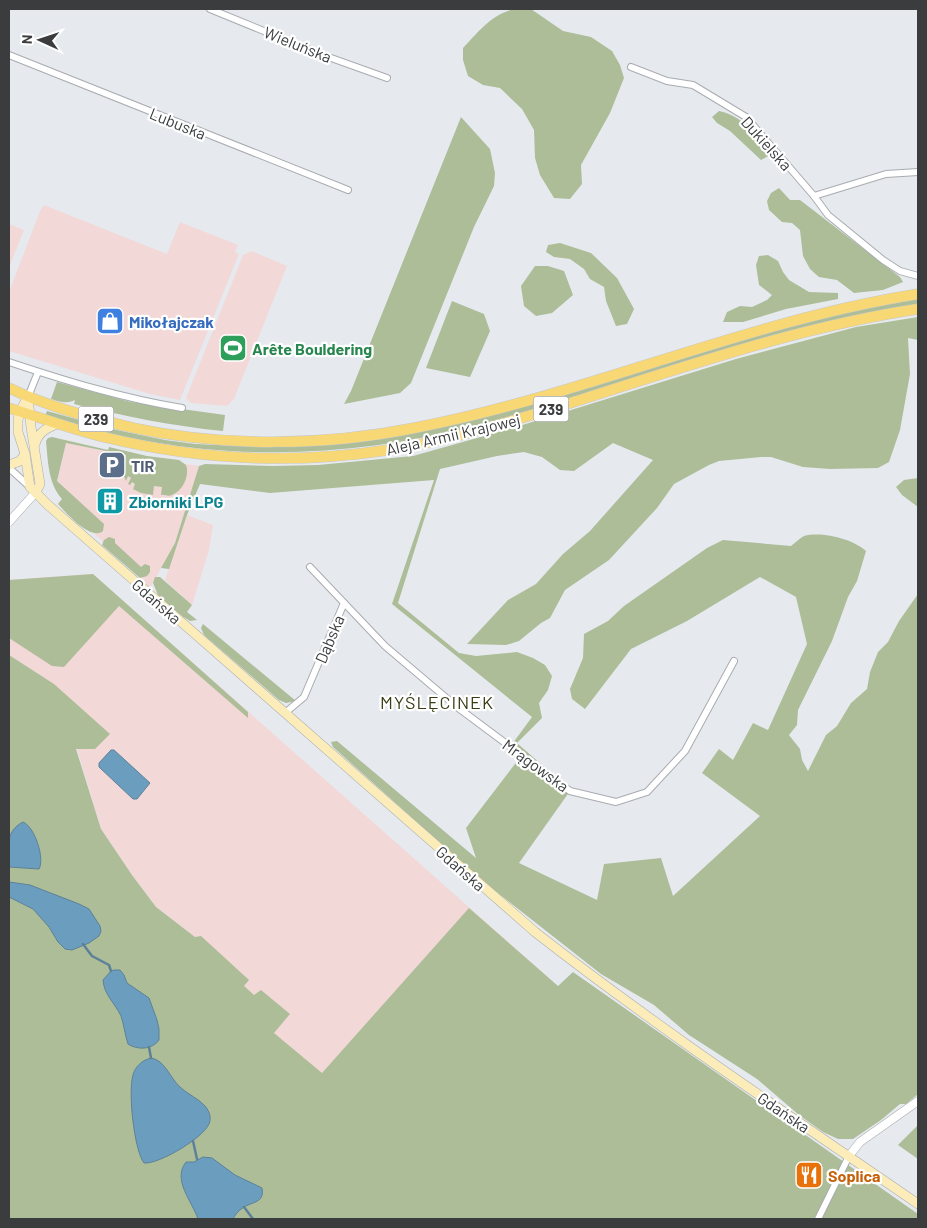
<svg xmlns="http://www.w3.org/2000/svg" width="927" height="1228" font-family="Barlow,sans-serif">
	<style>
		.commercial { fill: #f3d8d8 }
		.green { fill: #acbd98 }
		.water { fill: #6b9ebe; stroke: #5c8198 }
		.lines { fill: none; stroke-linecap: round; stroke-linejoin: round }
		.stream { stroke: #5c8198; stroke-width: 2.5 }
		.minor-casing { stroke: #a8acb0; stroke-width: 8 }
		.tertiary-casing { stroke: #a8acb0; stroke-width: 9 }
		.secondary-casing { stroke: #a8acb0; stroke-width: 10 }
		.primary-casing { stroke: #c8c8c9; stroke-width: 11 }
		.minor { stroke: #fff; stroke-width: 6 }
		.tertiary { stroke: #fff; stroke-width: 8 }
		.secondary { stroke: #fcecb9; stroke-width: 9 }
		.primary { stroke: #f8d874; stroke-width: 10 }
		.labels { text-anchor: middle; dominant-baseline: central; stroke-width: 4.5; stroke-linejoin: round; paint-order: stroke }
		.shield { fill: #fff; stroke: #757678; stroke-width: 1 }
		.shield-label { font-size: 15px; font-weight: bold; fill: #3a3c3e }
		.street-label { font-size: 16px; fill: #3a3c3e; stroke: #fff }
		.shop-label { font-size: 16px; font-weight: bold; fill: #366cbe; stroke: #fff; text-anchor: start }
		.leisure-label { font-size: 16px; font-weight: bold; fill: #27864d; stroke: #fff; text-anchor: start }
		.service-label { font-size: 16px; font-weight: bold; fill: #4e5e75; stroke: #fff; text-anchor: start }
		.culture-label { font-size: 16px; font-weight: bold; fill: #0d838f; stroke: #fff; text-anchor: start }
		.food-label { font-size: 16px; font-weight: bold; fill: #c56008; stroke: #fff; text-anchor: start }
		.neighbourhood-label { font-size: 18px; letter-spacing: 1px; fill: #383b13; stroke: #fff }
	</style>
	<rect width="100%" height="100%" fill="#e6eaef"/>
	<g class="commercial">
		<polygon points="44,205 167,254 180,222 238,245 235,252 239,254 180,400 150,394 9,351 9,292 40,211"/>
		<polygon points="9,224 24,230 9,268"/>
		<polygon points="252,251 287,266 234,399 227,406 191,403 186,398 243,255"/>
		<polygon points="66,443 126,455 199,466 175,543 150,588 95,534 57,481"/>
		<polygon points="187,515 213,525 209,550 192,605 165,580"/>
		<polygon points="93,574 559,987 427,1219 195,937 156,907 132,875 101,829 70,726 9,667 9,580"/>
	</g>
	<g class="green">
		<path d="M515,9H531L563,31L591,37L612,51L620,65L624,78L610,113L581,165L582,184L570,199L554,198L540,175L535,158L534,130L522,109L500,88L483,85L468,76L463,60V48C478,32 493,13 515,9Z"/>
		<path d="M719,111C745,117 755,135 770,155L761,160L730,131L717,123L712,117Z"/>
		<polygon points="461,117 490,149 495,173 494,186 474,227 411,383 400,393 344,404 351,391"/>
		<polygon points="779,188 790,200 800,200 900,277 903,282 883,290 854,293 837,280 819,277 810,269 803,256 800,230 792,223 782,222 769,210 767,201 771,193"/>
		<polygon points="560,243 591,253 617,278 634,309 627,324 616,326 606,301 604,287 590,279 584,269 570,259 554,257 546,252 548,245"/>
		<polygon points="768,255 778,261 783,272 789,280 809,292 838,293 838,299 786,309 743,322 723,322 727,312 740,306 752,307 767,300 772,295 759,285 756,265 759,256"/>
		<polygon points="535,266 548,266 564,271 573,295 552,313 536,316 524,306 521,286"/>
		<path d="M918,299V304L483,424C331,463 195,463 45,416L47,411L112,429L165,440L195,444L260,447L369,440L414,433L481,418L794,325L853,311Z"/>
		<polygon points="452,301 484,314 490,331 470,377 426,368"/>
		<path d="M918,317V340L908,338L910,374L900,430L889,462L878,468L830,469L803,467L771,457H761L719,461L709,465L674,484L657,508L609,560L565,590L550,618L541,623L519,641L506,645L467,644L508,600L536,584L563,554L590,531L653,460L613,443L574,471L560,470L542,457L524,452L497,456L440,469L398,603L459,653L476,656L517,652L533,658L545,665L552,676L548,690L539,703L542,718L517,743L542,765L539,768L570,791L519,863L597,900L604,864L661,858L673,896L760,816L702,773L719,749L733,760L753,723L768,730L807,644L796,597L760,577L687,621L631,649L585,709L572,699L570,689L583,658L584,634L608,621L624,606L707,548L723,540L791,546C795,543 800,538 804,536C822,531 853,539 866,551L857,581L848,597L832,641L798,710L797,725L789,735L800,749L802,760L808,771L826,735L837,726L851,703L867,689L870,672L878,652L888,642L899,621L918,594V1094L906,1104H900L881,1120L853,1139H838L823,1132L799,1115L757,1079L689,1035L654,1005L601,974L485,883L333,747L331,742L337,741L476,858L466,828L518,760L507,751L532,717L392,604L434,480L270,493L200,484L187,515L169,569L161,568L175,543L199,466L205,464L274,466L318,465L413,456L516,427L736,359L856,327Z"/>
		<path d="M57,382L131,402L225,415L223,431C172,426 124,416 74,404L75,400C67,404 60,402 51,399Z"/>
		<path d="M52,437L108,450L109,447L147,456L179,460L186,465C190,475 183,491 172,495C167,497 166,494 161,495L162,487L154,486L153,495L141,493L133,489L135,484L132,482L130,485L128,484L131,478L128,476L126,481L123,474L126,455L66,443L57,481L104,524L103,531C91,541 67,514 58,504L62,499C48,483 48,461 46,441L48,438Z"/>
		<polygon points="918,478 918,507 902,495 896,487 904,480"/>
		<polygon points="109,537 115,539 115,543 141,567 145,564 150,566 150,572 147,576 140,578 102,545 104,540"/>
		<polygon points="93,574 248,712 248,718 119,606 64,667 52,666 9,638 9,580"/>
		<polygon points="155,577 160,577 192,605 187,612 197,620 190,621 182,616 158,595 153,583"/>
		<polygon points="203,624 296,701 286,703 279,700 204,635 201,628"/>
		<polygon points="9,655 54,684 110,734 95,749 76,749 101,829 132,875 156,907 195,937 201,936 249,980 244,986 254,995 261,990 290,1014 274,1033 322,1073 469,908 558,986 573,972 918,1214 918,1219 9,1219"/>
		<polygon points="918,1125 918,1159 898,1145"/>
	</g>
	<g class="water">
		<polygon points="111,750 114,750 150,783 137,799 133,799 99,767 99,763"/>
		<path d="M23,822C35,827 45,859 39,869L9,867C9,848 4,832 23,822Z"/>
		<polygon points="9,882 30,885 79,904 89,909 100,926 101,931 99,936 89,943 72,950 65,949 58,942 49,927 33,909 9,897"/>
		<path d="M114,970H120L124,975L127,983L149,998L157,1020L159,1029V1040C152,1050 137,1050 128,1044C125,1035 124,1025 121,1016C115,1003 104,995 103,980L111,971Z"/>
		<path d="M151,1058C165,1060 170,1078 180,1087C187,1094 198,1098 205,1106C208,1109 211,1116 210,1120C210,1135 158,1165 144,1163C134,1150 127,1087 134,1072C137,1065 143,1060 151,1058Z"/>
		<path d="M203,1157L212,1158L235,1175L262,1188C264,1200 258,1201 248,1205C241,1208 236,1213 233,1219H198C192,1201 172,1180 186,1162H194Z"/>
	</g>
	<g class="lines">
		<g class="stream">
			<polyline points="83,944 92,956 109,965 111,971"/>
			<polyline points="149,1047 151,1058"/>
			<polyline points="193,1141 197,1159"/>
			<polyline points="244,1207 253,1219"/>
		</g>
		<g class="minor-casing">
			<g id="minor">
				<polyline points="210,9 320,54 387,78"/>
				<polyline points="9,55 348,190"/>
				<polyline points="631,67 667,81 693,85 746,117 814,196 828,215 883,260 900,271 918,276"/>
				<polyline points="814,196 886,174 918,172"/>
				<path d="M9,362C66,381 122,398 182,408"/>
				<polyline points="28,397 38,372"/>
				<polyline points="9,468 30,487"/>
				<polyline points="310,567 385,646 457,707 570,791 616,802 647,792 685,751 734,661"/>
				<polyline points="285,713 304,697 344,603"/>
				<polyline points="818,1219 849,1156"/>
			</g>
		</g>
		<g class="tertiary-casing">
			<g id="tertiary">
				<polyline points="9,522 36,492"/>
				<polyline points="849,1156 860,1142 918,1101"/>
			</g>
		</g>
		<g class="secondary-casing">
			<g id="secondary">
				<path d="M28,397L20,411L18,420V432L25,454L30,487L48,505L535,932C659,1029 789,1115 918,1204"/>
				<polyline points="28,397 31,427 40,484 36,492"/>
				<path d="M35,444C38,433 46,428 57,424"/>
				<polyline points="9,465 20,461 25,454"/>
			</g>
		</g>
		<g class="primary-casing">
			<g id="primary">
				<path d="M9,388C49,407 91,418 134,428C223,447 325,446 414,428C585,395 746,321 918,294"/>
				<path d="M9,408C42,418 74,430 108,438C199,460 295,464 388,450C454,440 519,419 583,399C693,364 804,326 918,309"/>
			</g>
		</g>
		<use href="#minor" class="minor"/>
		<use href="#tertiary" class="tertiary"/>
		<use href="#secondary" class="secondary"/>
		<use href="#primary" class="primary"/>
	</g>
	<defs>
		<g id="shop-square" transform="scale(1.4375)"><rect x="-9" y="-9" width="18" height="18" rx="4" fill="#3f7fe0" stroke="#fff"/><path d="M-5-2.5h2.3a2.7 3.5 0 0 1 5.4 0H5L5.5 6h-11ZM-1.5-2.5h3a1.5 2.3 0 0 0-3 0Z" fill="#fff"/></g>
		<g id="stadium-square" transform="scale(1.4375)"><rect x="-9" y="-9" width="18" height="18" rx="4" fill="#2e9e5b" stroke="#fff"/><path d="M0-5a6.5 5 0 1 0 0 10a6.5 5 0 1 0 0-10ZM-3.5-1.8h7v3.6h-7Z" fill="#fff"/></g>
		<g id="parking-square" transform="scale(1.4375)"><rect x="-9" y="-9" width="18" height="18" rx="4" fill="#5c6f8a" stroke="#fff"/><path d="M-3.5-5.5H1a3.5 3.5 0 0 1 0 7H-1V5.5H-3.5ZM-1-3.4V-.6H.8a1.4 1.4 0 0 0 0-2.8Z" fill="#fff"/></g>
		<g id="building-square" transform="scale(1.4375)"><rect x="-9" y="-9" width="18" height="18" rx="4" fill="#0f9aa8" stroke="#fff"/><path d="M-4-6H4V6H1V3H-1V6H-4ZM-2.5-4.3h1.7v1.8h-1.7ZM.8-4.3h1.7v1.8H.8ZM-2.5-1h1.7V.8h-1.7ZM.8-1h1.7V.8H.8Z" fill="#fff"/></g>
		<g id="restaurant-square" transform="scale(1.4375)"><rect x="-9" y="-9" width="18" height="18" rx="4" fill="#e8710a" stroke="#fff"/><path d="M-5-6h1v4h1v-4h1v4h1v-4h1v5L-1.5 .5V6h-2V.5L-5-1ZM5-6V6H3V1.5H1.5Q1.5-4 5-6Z" fill="#fff"/></g>
	</defs>
	<g fill-rule="evenodd">
		<use href="#shop-square" x="110" y="321"/>
		<use href="#stadium-square" x="233" y="348"/>
		<use href="#parking-square" x="112" y="465"/>
		<use href="#building-square" x="110" y="501"/>
		<use href="#restaurant-square" x="809" y="1175"/>
	</g>
	<g class="labels">
		<g class="shield">
			<rect x="533.5" y="396.5" width="35" height="25" rx="4"/>
			<rect x="78.5" y="406.5" width="35" height="25" rx="4"/>
		</g>
		<g class="shield-label">
			<text x="551" y="409">239</text>
			<text x="96" y="419">239</text>
		</g>
		<g class="street-label">
			<text transform="translate(298 44) rotate(22)">Wieluńska</text>
			<text transform="translate(178 123) rotate(22)">Lubuska</text>
			<text transform="translate(767 143) rotate(48)">Dukielska</text>
			<text transform="translate(453 434) rotate(-13)">Aleja Armii Krajowej</text>
			<text transform="translate(157 601) rotate(41)">Gdańska</text>
			<text transform="translate(329 639) rotate(-67)">Dąbska</text>
			<text transform="translate(536 765) rotate(36)">Mrągowska</text>
			<text transform="translate(461 868) rotate(41)">Gdańska</text>
			<text transform="translate(784 1112) rotate(34)">Gdańska</text>
		</g>
		<g class="shop-label">
			<text x="129" y="321">Mikołajczak</text>
		</g>
		<g class="leisure-label">
			<text x="252" y="348">Arête Bouldering</text>
		</g>
		<g class="service-label">
			<text x="131" y="465">TIR</text>
		</g>
		<g class="culture-label">
			<text x="129" y="501">Zbiorniki LPG</text>
		</g>
		<g class="food-label">
			<text x="828" y="1175">Soplica</text>
		</g>
		<g class="neighbourhood-label">
			<text x="437" y="702">MYŚLĘCINEK</text>
		</g>
	</g>
	<rect width="927" height="1228" fill="none" stroke="#3a3c3e" stroke-width="20"/>
	<g transform="translate(40 40) rotate(273)" stroke="#ffffff" stroke-width="4" paint-order="stroke">
	<path d="M0-4L9 19L0 12L-9 19Z" fill="#3a3c3e"/>
	<text y="-8" font-size="14" font-weight="bold" text-anchor="middle" fill="#3a3c3e">N</text>
	</g>
</svg>
